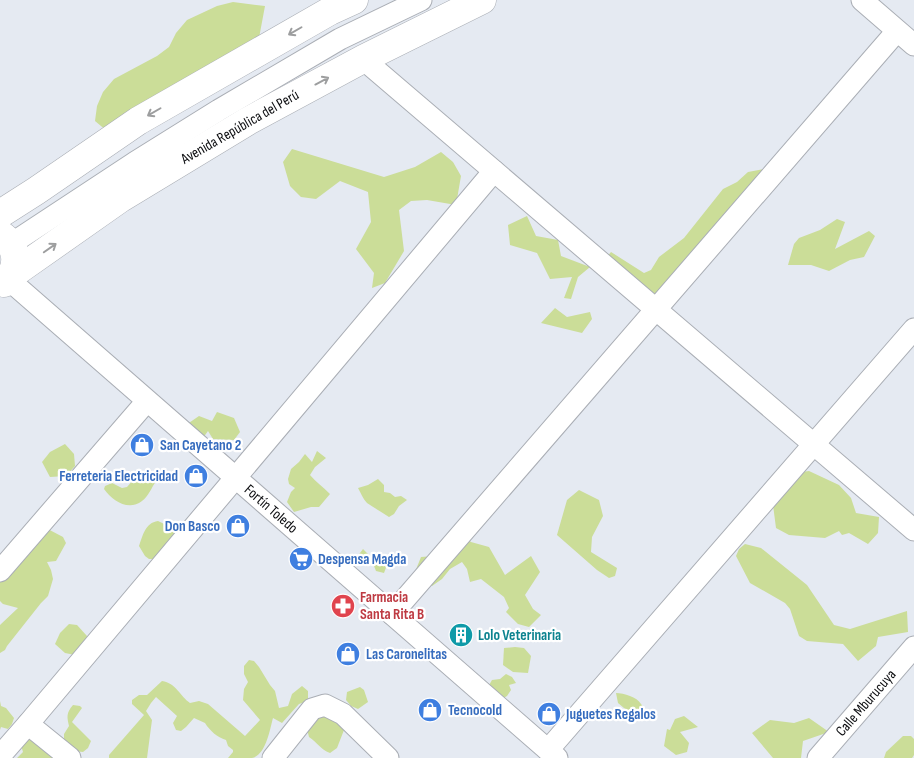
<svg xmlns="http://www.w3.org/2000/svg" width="914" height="758" font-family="'Sofia Sans Condensed',sans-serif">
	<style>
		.green { fill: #cbdd98 }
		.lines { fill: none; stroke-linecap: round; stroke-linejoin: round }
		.minor-casing { stroke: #aaaeb5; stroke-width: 23 }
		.highway-casing { stroke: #aaaeb5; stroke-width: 29 }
		.minor { stroke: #fff; stroke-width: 21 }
		.highway { stroke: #fff; stroke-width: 28 }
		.oneway { stroke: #9d9e9f }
		.labels { text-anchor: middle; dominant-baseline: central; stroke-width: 4.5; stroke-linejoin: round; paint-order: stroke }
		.street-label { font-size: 15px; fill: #0b0c0f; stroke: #fff }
		.shop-label { font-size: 15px; font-weight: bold; fill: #366cbe; stroke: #fff; text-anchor: start }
		.health-label { font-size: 15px; font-weight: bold; fill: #be3a42; stroke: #fff; text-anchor: start }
		.culture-label { font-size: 15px; font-weight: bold; fill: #0d838f; stroke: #fff; text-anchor: start }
	</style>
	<rect width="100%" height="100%" fill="#e5eaf2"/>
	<g class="green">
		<polygon points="233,2 265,6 259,38 107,131 95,121 97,106 103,92 114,79 157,56 169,47 176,33 187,20 217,6"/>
		<polygon points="292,149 384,177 415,167 441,152 453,162 461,176 456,205 427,200 411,201 399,210 404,251 385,283 372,288 374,273 356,249 371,222 368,192 340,181 316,199 301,197 290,186 283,162"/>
		<polygon points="764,169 663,303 606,258 611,252 644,273 651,270 659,257 684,238 723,189 737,182 748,172"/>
		<polygon points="527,216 536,236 558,240 561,256 590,267 578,277 571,299 564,298 572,277 550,279 537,253 510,245 508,225"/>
		<polygon points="837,219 845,222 835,249 869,231 875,236 864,257 850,260 829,271 811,265 788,265 794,244 799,238 820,230"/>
		<polygon points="555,308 567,317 590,312 592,319 582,333 541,323"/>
		<polygon points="217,412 234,418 240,432 234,440 213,439 208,431 203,438 183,427 199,416 212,421"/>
		<polygon points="65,444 74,454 75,466 66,476 50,477 42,462 50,452"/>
		<path d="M317,451L326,458L315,467L310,475C316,482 323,487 330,494L319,507H311L294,512L287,502L291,492L295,488L289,484L288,479L291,469L299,462L305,454L312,462Z"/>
		<polygon points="809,471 839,485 851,498 856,513 879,517 878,533 868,544 849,533 842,535 839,531 825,538 789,535 776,528 773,505 794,473"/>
		<path d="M143,475L148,476L156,481C152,487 148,497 142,501C128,512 112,500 104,489L105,486L112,483L122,488L127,487L134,479Z"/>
		<path d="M378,479L384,485V492L390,493L395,497L401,496L407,500L399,506L394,514L389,517C382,512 374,508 367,503C363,499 361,493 358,488L368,485Z"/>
		<polygon points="579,490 599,500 603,516 592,537 591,552 617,568 615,576 609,578 597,570 557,535 567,500"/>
		<path d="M158,521C167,525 172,528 177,536L167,559H149L145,556L139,546C143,535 145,523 158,521Z"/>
		<polygon points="44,527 63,537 66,543 56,561 47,562 51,570 53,579 48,596 41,603 7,646 5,650 0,653 0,625 18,608 3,604 0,601 0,581"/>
		<polygon points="456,529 471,542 489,547 505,575 531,556 540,572 525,595 533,609 541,615 529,627 518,624 506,612 509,608 504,597 481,579 470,582 467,569 462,562 450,569 442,579 432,586 415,572 421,557 434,556"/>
		<polygon points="745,544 761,548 807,585 834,625 850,629 907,611 908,632 878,637 876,646 858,661 843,644 807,641 799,636 790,609 785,603 750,583 736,556 739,549"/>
		<polygon points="363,549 369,555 372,562 381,561 387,565 384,573 376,571 374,566 367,561 363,561 357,557"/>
		<polygon points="69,624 77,625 87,636 86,643 75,655 65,653 55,644 60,633"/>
		<polygon points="515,647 524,648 531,656 528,673 513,672 503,665 504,648"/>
		<path d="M249,660L254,661L259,667L270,685L275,691L279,708L288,706L292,694L302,686L308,691V701L299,704L282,723L273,718C270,729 266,755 252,758C245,758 236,758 228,758L233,752V750L228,746L226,740C217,737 210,731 205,723L194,718L186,727L181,731L176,730L173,723L177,716L156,697L151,703L146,711L152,720L147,758H109V755L144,715L132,704V700L139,695H147L162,681C176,683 180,696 190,703L199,701L208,704L245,736L260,720L243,700L244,689L248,682L244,674V666Z"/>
		<polygon points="506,674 512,677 516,683 509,685 511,690 507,696 502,699 488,687 492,680 500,679"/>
		<polygon points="360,687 364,690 368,702 358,709 351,706 346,700 347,692"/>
		<path d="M616,693C624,693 637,697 641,704C643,706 644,710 645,712L630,713L618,703Z"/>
		<polygon points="0,701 1,706 6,708 14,718 12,724 8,729 1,727 0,730"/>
		<path d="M73,705L80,706L82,708L72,722L91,741L88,748L83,752L74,751L71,745L64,740V734L69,726C67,717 66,713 73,705Z"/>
		<path d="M315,713L333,717L344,730L337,748L330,753C320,749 318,743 309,737L307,729Z"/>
		<polygon points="684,716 698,727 680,732 689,743 687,752 676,755 664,746 667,729 670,730 675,719"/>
		<polygon points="809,718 829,732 803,741 801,758 773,758 752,733 770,720 794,723"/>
		<polygon points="30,733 58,758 17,758 23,752 21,745"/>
		<polygon points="903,736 911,736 914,739 914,755 912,758 884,758 886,752"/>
	</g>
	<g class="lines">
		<g class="minor-casing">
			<g id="minor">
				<polyline points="862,0 914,45"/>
				<polyline points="363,59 914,530"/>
				<polyline points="11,244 134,163 219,110 340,39 421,0"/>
				<polyline points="8,279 557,758"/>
				<polyline points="0,571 147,401"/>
				<polyline points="392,614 897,31"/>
				<polyline points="28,724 70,758"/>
				<polyline points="548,750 914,329"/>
				<polyline points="0,756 28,724 494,171"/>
				<polyline points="273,758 312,709 325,705 343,714 388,758"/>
				<polyline points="818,758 914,647"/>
			</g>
		</g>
		<g class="highway-casing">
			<g id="highway">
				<polyline points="0,214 36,191 138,121 330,11 354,0"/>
				<path d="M0,234C19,247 20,268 4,283"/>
				<polyline points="10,276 121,198 248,121 363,59 482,0"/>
			</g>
		</g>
		<use href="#minor" class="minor"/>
		<use href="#highway" class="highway"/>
	</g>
	<defs><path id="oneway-shaft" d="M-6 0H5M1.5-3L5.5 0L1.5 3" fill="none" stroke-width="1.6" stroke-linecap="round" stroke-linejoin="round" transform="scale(1.25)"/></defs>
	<g class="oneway">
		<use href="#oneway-shaft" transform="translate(295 31) rotate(150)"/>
		<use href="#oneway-shaft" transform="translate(322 81) rotate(-28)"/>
		<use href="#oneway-shaft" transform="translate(154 112) rotate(150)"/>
		<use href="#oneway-shaft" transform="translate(50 248) rotate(-35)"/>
	</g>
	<defs>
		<g id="shop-disc" transform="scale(1.25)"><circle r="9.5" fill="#3f7fe0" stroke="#fff"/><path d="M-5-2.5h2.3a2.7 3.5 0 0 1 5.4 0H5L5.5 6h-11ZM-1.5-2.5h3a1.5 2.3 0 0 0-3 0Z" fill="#fff"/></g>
		<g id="supermarket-disc" transform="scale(1.25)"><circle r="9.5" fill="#3f7fe0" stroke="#fff"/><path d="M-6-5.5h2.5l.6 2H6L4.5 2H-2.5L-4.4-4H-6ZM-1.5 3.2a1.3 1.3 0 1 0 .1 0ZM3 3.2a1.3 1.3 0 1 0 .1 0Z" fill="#fff"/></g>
		<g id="pharmacy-disc" transform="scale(1.25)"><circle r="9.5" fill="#e0444e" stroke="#fff"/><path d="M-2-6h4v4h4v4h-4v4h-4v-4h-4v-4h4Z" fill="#fff"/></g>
		<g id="building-disc" transform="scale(1.25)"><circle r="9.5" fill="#0f9aa8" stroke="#fff"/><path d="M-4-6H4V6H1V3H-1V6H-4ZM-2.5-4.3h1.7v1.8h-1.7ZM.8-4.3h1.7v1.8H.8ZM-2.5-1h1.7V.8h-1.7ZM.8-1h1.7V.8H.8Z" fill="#fff"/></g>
	</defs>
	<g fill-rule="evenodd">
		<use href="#shop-disc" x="142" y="445"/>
		<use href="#shop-disc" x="196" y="476"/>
		<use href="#shop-disc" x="238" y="526"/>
		<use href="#supermarket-disc" x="301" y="559"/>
		<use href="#pharmacy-disc" x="343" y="606"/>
		<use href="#building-disc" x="461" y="635"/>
		<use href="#shop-disc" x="348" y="654"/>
		<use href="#shop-disc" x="430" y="710"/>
		<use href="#shop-disc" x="549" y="714"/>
	</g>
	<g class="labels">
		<g class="street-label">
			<text transform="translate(240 127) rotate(-30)">Avenida República del Perú</text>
			<text transform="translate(271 509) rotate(41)">Fortín Toledo</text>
			<text transform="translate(866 703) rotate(-49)">Calle Mburucuya</text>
		</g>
		<g class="shop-label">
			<text x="160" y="445">San Cayetano 2</text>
			<text x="178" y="476" text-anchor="end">Ferreteria Electricidad</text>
			<text x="220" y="526" text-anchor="end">Don Basco</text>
			<text x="318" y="559">Despensa Magda</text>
			<text x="366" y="654">Las Caronelitas</text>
			<text x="448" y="710">Tecnocold</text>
			<text x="566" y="714">Juguetes Regalos</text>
		</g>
		<g class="health-label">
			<text x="360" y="597">Farmacia<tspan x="360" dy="17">Santa Rita B</tspan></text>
		</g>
		<g class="culture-label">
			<text x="478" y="635">Lolo Veterinaria</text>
		</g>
	</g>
</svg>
